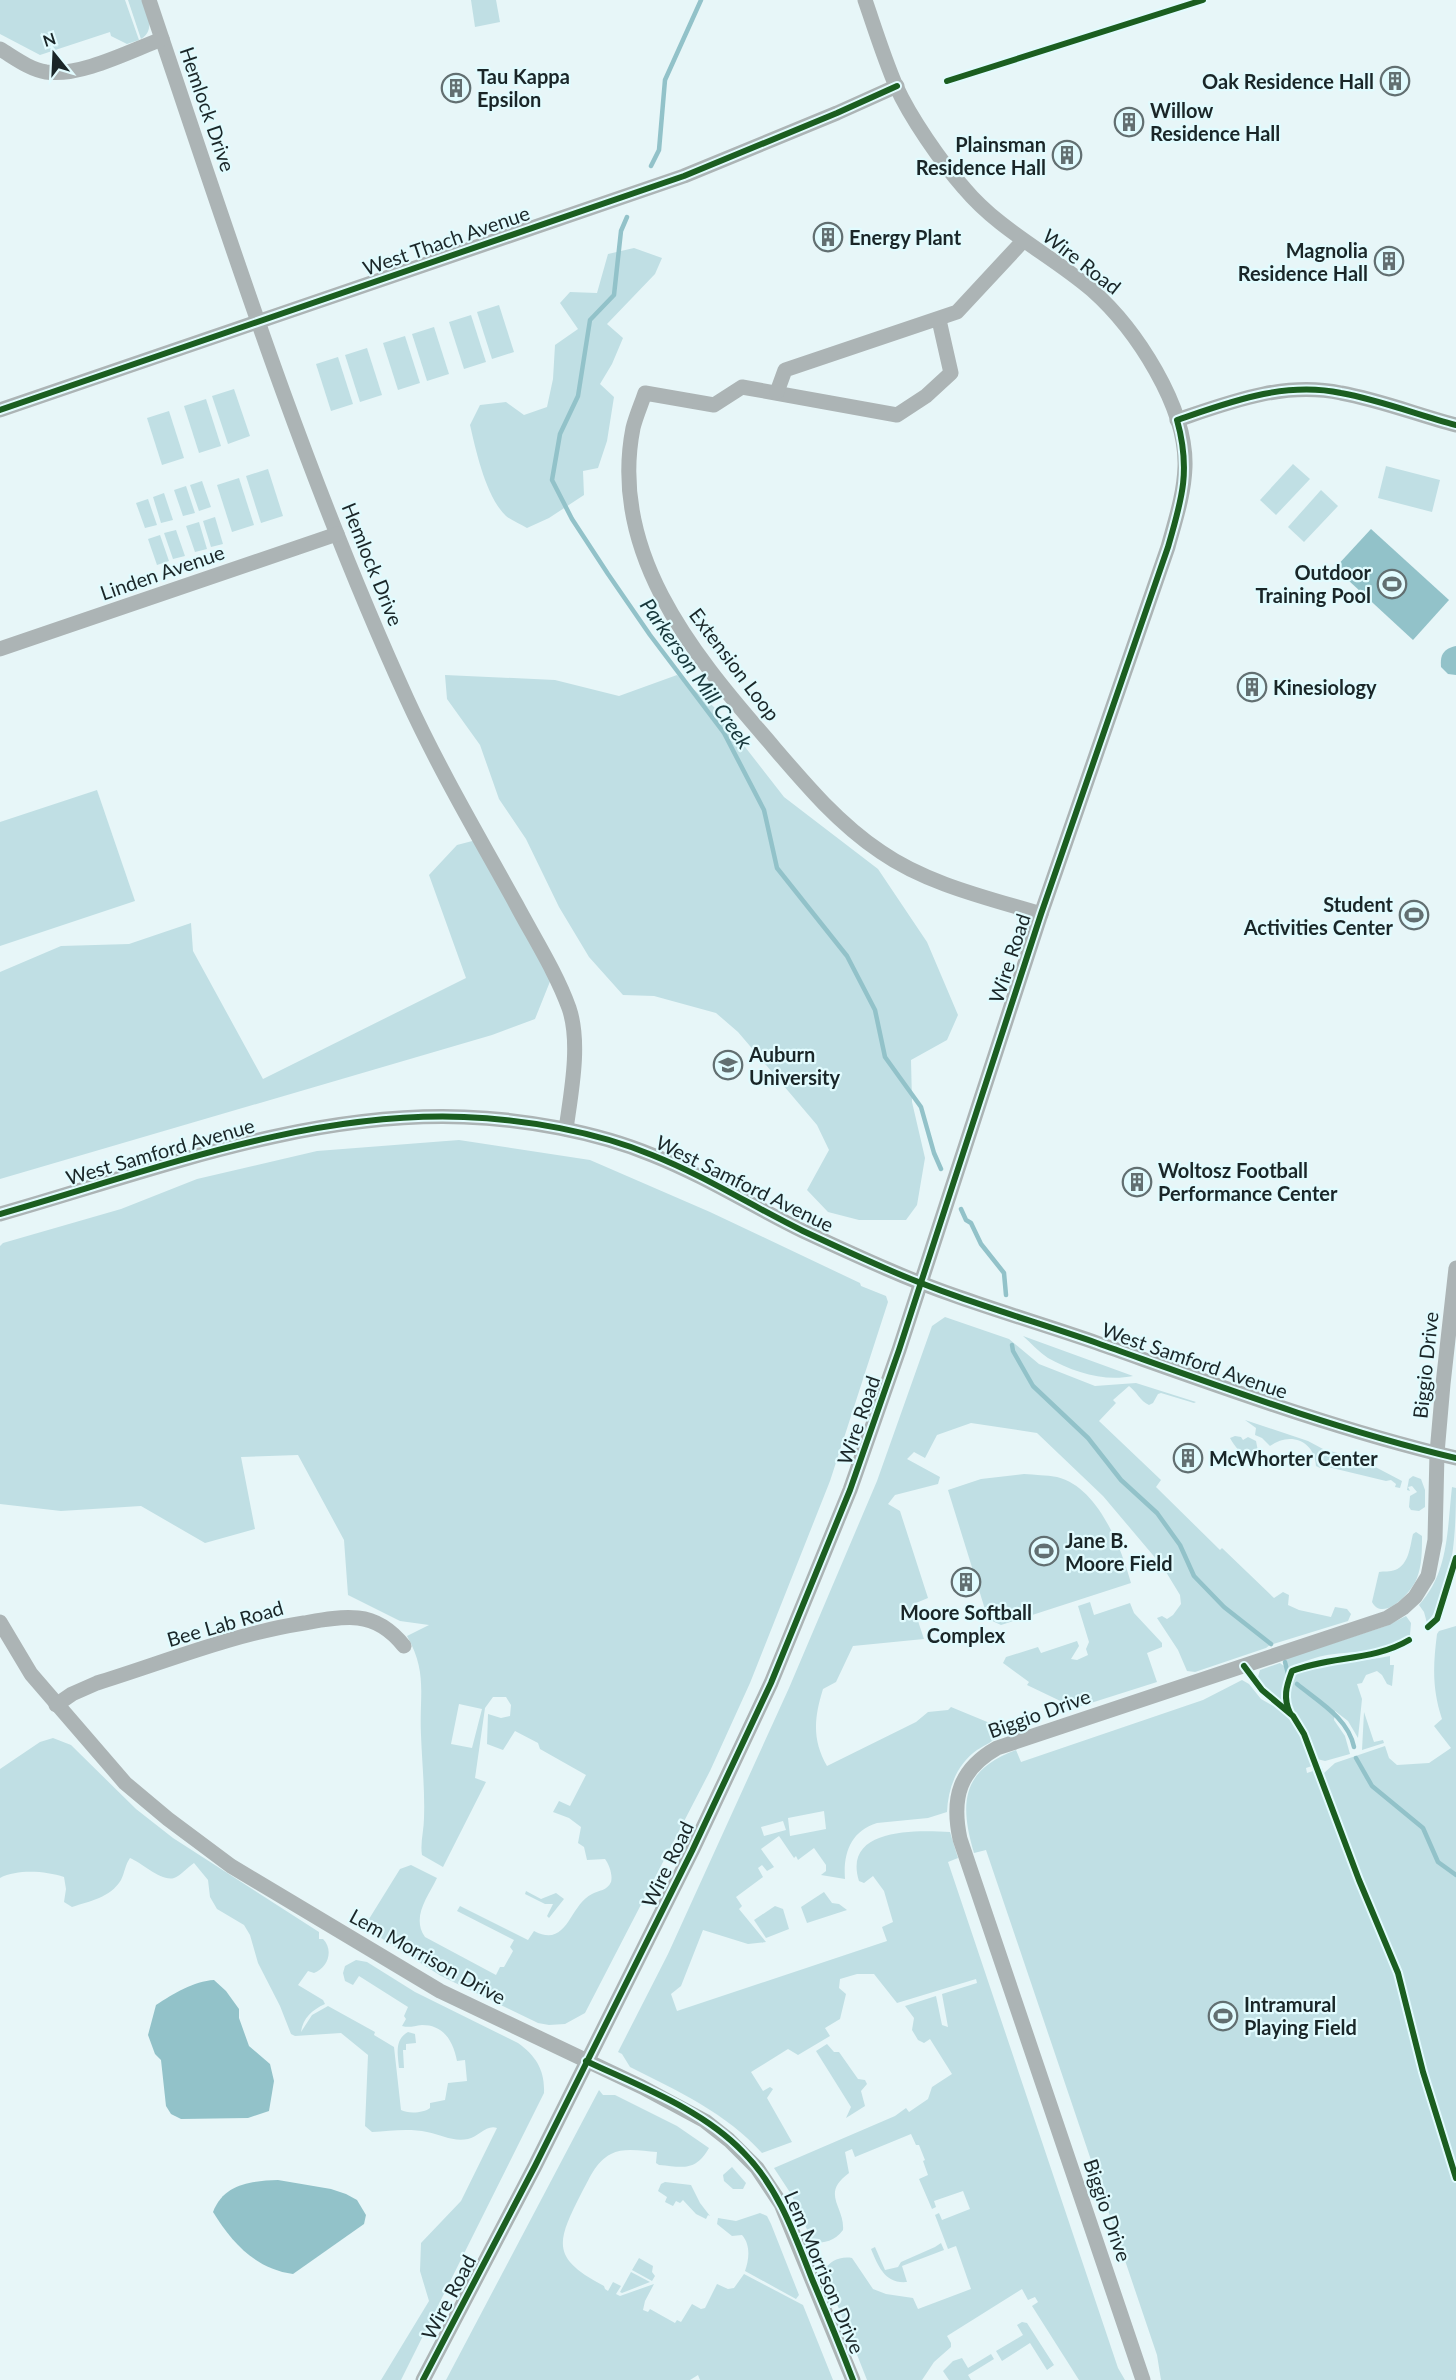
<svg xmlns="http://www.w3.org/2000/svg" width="1456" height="2380" font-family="Lato,sans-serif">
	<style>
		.green { fill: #c0dfe4; fill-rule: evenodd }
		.water { fill: #92c2c9 }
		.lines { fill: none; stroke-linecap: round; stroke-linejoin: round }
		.stream { stroke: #92c2c9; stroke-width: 4.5 }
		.minor { stroke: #acb4b5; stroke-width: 15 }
		.cycleway-casing { stroke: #e1fbfe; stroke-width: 10 }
		.cycleway { stroke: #1b5e20; stroke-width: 6 }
		.labels { text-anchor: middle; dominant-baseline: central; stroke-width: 4.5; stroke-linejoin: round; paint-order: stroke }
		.poi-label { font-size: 20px; font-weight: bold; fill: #1a2628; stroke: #e1fbfe; text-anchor: start }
		.street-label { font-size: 20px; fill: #1a2628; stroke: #e1fbfe }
		.water-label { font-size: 21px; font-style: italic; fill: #17373b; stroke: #e1fbfe }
	</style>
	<rect width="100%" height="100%" fill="#e7f6f8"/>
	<g class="green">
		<polygon points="0,0 125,0 139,40 127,44 111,36 110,32 40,55 0,34"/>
		<path d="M128,0H143C147,14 156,30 141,39Z"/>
		<polygon points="471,0 496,0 500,22 475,27"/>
		<path d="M634,248L662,258L655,274L607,324L623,338L612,364L600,384L614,397L607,441L598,468L583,471L584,495L549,518L527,528C521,524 512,521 506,516C486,497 476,451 470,425L480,405L506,402L524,415L547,407L553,379L555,345L578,329L560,303L570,292L597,293L608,254Z"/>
		<polygon points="499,305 514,352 492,359 477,312"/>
		<polygon points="471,315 486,362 464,369 449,322"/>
		<polygon points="434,327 449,374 427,381 412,334"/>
		<polygon points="405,336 420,383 398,390 383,343"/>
		<polygon points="367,348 382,395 360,402 345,355"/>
		<polygon points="338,357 353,404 331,411 316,364"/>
		<polygon points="234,389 250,436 228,444 212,396"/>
		<polygon points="206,399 221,446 199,453 184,406"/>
		<polygon points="169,411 184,458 162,465 147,418"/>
		<polygon points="1293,464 1310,479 1276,515 1260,500"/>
		<polygon points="1386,466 1440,480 1432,512 1378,498"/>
		<polygon points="268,469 283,516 261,523 246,476"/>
		<polygon points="239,478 254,525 232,532 217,485"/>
		<polygon points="202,481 211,507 199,511 190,485"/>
		<polygon points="186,486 195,513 183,516 174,490"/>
		<polygon points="1321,490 1338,506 1304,542 1288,527"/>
		<polygon points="164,493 173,520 161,523 153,497"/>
		<polygon points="148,499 157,525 145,528 136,503"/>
		<polygon points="215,517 223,544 211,547 203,521"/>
		<polygon points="199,522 207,549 195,552 186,526"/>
		<polygon points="176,530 185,556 173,559 164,533"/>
		<polygon points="160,535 169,561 157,565 148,539"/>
		<polygon points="445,675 555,680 619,696 677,675 714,707 784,797 878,869 927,942 958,1015 947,1040 911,1060 912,1102 925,1158 917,1205 906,1220 859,1220 828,1212 807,1190 829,1150 817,1125 738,1032 716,1013 654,996 623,995 589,957 559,907 526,839 499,799 480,745 447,699"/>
		<polygon points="97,790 135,901 0,946 0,822"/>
		<polygon points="480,839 553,974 535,1019 492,1035 0,1179 0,972 61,946 129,944 191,923 193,951 263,1079 466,978 429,875 457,845"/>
		<path d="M459,1140L590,1160L710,1212L860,1283L861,1286L886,1296L888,1302L830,1481L750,1683L710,1771L585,2013L565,2024L549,2025L538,2023L441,1976L370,1931L369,1919L400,1869L411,1865L437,1878C428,1897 411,1917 425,1937L496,1975L500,1967H504L513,1951L510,1947L514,1940L457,1911L460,1906L528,1940L534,1931C568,1949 569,1905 592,1894C599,1890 607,1891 611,1882C613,1875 609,1864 605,1859L587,1860L584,1847L578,1843L581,1827L569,1818L553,1812L559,1801L570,1806L586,1775L540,1749L538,1743L515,1731L503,1750L487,1744L488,1714L501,1718L510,1716L511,1705L506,1697H493L485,1708L475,1778L486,1782L443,1867L422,1855C420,1843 424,1830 424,1818C425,1790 422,1763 421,1735C419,1695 428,1673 407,1636L429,1625L400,1621L348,1595L344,1540L298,1455L241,1457L255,1529L205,1543L141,1506L61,1511L0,1504V1246L3,1243L121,1209L197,1179L317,1151ZM459,1704L482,1709L472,1748L451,1744Z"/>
		<path d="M945,1317L1009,1339L1039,1364L1095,1386L1136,1383L1196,1402L1194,1403L1161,1393L1158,1394L1153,1403L1149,1405C1140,1401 1137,1392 1129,1386L1113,1400L1116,1403L1099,1421L1161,1480L1156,1487L1220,1550L1222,1548L1274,1598L1283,1592L1289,1595L1288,1605L1299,1610L1331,1617L1335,1607L1347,1609L1351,1614L1348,1621L1270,1645L1266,1648L1195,1672L1187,1671L1178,1650L1157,1618L1162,1616L1167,1619L1173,1615L1181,1604L1180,1595L1163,1567L1103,1496L1037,1433L971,1423L937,1435L925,1458L914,1452L907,1459L940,1477L938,1484L895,1495L888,1504L900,1511L928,1598L916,1603L917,1608L914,1609L924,1639L853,1646L836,1682L823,1689C814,1718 812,1740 827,1766L916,1722L928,1712L948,1710L951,1707L997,1726L1000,1733C995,1741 985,1745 977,1750C957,1764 948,1788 947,1812L928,1818L877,1823C851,1831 843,1853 845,1879L821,1875L826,1871V1865L814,1848L798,1860L796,1856L794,1858L779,1836L761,1849L774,1867L767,1871L762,1865L758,1868L763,1877L736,1897L742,1906L739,1909L766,1942L748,1944L703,1930L681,1986L671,1994L677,2011L887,1941L882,1927L893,1922L884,1891L873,1876L864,1883L859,1881C842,1827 918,1830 950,1832L958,1858L948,1862L1118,2368L1125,2380H1079L1032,2306L1038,2302L1035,2297L1028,2300L1022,2289L947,2336L951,2343V2347L934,2362L922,2380H867L824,2271C829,2261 840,2256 852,2258L873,2289L886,2294L913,2298L918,2309L971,2289L956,2246L948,2249L935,2215L939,2213L942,2220L970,2209L963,2191L934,2201L936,2207L932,2209L919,2179L928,2175L923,2161L925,2160L919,2145H916L911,2134L855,2157L852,2149L845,2152L849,2173C820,2194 845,2207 843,2230C835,2241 824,2243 813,2243L791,2194L774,2168L895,2116L906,2108L909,2112L928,2099L932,2087L952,2074L930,2039L924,2043L918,2040L912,2030L914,2018L905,2006L936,1996L942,2025L948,2027L942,1994L977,1983L976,1979L897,2003L874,1974H857L840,1979L839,1988L846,1994L840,2019L825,2028L830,2036L798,2055L788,2049L751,2072L763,2091L770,2087L773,2089L767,2098L792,2142L762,2153C726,2113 678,2091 630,2067L622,2054L618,2052L668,1954L789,1688L877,1481L932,1326ZM824,1811L826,1829L790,1836L788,1818ZM783,1821L786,1830L764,1836L761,1827Z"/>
		<path d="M1023,1336L1133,1376C1104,1382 1073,1372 1048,1358C1039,1352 1031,1343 1023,1336Z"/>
		<path d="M1245,1420L1308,1441L1323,1449L1362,1460L1402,1481L1400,1488L1395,1487L1396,1484L1391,1480L1386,1481L1328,1467L1323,1462L1320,1468L1316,1466C1315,1441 1290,1431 1270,1446L1262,1438L1255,1435L1256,1428Z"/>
		<path d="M1235,1436L1241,1437L1243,1440L1248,1437L1256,1441L1258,1451L1253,1455L1252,1458C1243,1457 1234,1446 1230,1438Z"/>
		<path d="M1024,1474C1035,1475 1046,1475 1057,1477C1098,1487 1121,1547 1131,1583L1001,1625L988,1619L948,1490L981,1479Z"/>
		<polygon points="1413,1476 1421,1479 1425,1490 1425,1507 1419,1511 1411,1510 1409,1507 1410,1496 1417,1492 1412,1486 1408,1487 1410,1491 1407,1490 1409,1479"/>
		<path d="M1452,1487L1456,1488C1456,1529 1454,1590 1427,1623L1424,1612L1419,1605C1449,1572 1447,1530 1452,1487Z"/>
		<path d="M1416,1532L1422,1536C1422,1551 1422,1565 1417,1578C1412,1592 1383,1623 1372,1602L1379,1572C1384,1571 1390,1572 1395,1570C1409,1565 1410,1546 1413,1534Z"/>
		<polygon points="1090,1602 1094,1615 1130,1603 1134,1613 1162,1643 1162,1647 1147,1653 1157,1682 1075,1708 1027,1685 1029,1682 1003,1663 1006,1657 1038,1647 1041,1653 1077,1641 1079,1646 1071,1659 1077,1660 1088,1655 1086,1649 1089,1642 1078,1606"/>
		<path d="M1406,1616L1411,1623L1410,1635C1380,1655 1360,1650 1327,1655C1316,1657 1306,1661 1295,1665L1304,1671C1332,1662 1361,1662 1390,1656V1665H1394L1392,1686L1387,1684L1382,1675L1377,1671L1366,1675L1362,1683L1357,1684L1362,1699L1358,1738L1348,1721L1335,1711L1334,1720L1345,1736L1350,1754L1325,1761L1317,1759L1309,1735L1300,1720L1290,1709L1266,1690L1258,1677L1260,1670L1280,1663L1284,1666L1287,1663L1285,1659L1386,1626Z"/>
		<path d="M1456,1626V2380H1161L1157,2355L986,1850L974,1853C959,1802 962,1770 1016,1750L1021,1762L1203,1700L1242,1680L1249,1684L1261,1699L1284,1712L1300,1734L1312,1766L1306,1768L1307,1773L1322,1768L1324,1773L1335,1763L1385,1746L1389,1758L1397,1765L1429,1763L1451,1748L1434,1726L1442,1719C1432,1689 1433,1665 1437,1634L1439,1631Z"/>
		<polygon points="1364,1712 1374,1742 1383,1740 1384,1743 1362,1750"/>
		<path d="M53,1738L71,1745L136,1809L173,1838L319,1932V1939H323C334,1950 328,1968 314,1973L308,1971L298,1985L323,2000L325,2004C312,2010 303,2018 301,2032L312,2015L328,2006L375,2032L374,2035L394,2047L401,2110C408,2114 424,2113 430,2108V2103L445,2100L448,2083L467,2081L465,2060L457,2061C453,2041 444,2025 422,2025C414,2026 409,2028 402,2026L406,2019L404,2016L408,2007L359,1976L353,1985L345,1981L343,1973L345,1966L356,1960L367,1962L415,1992L518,2043C536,2056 545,2070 544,2093L401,2380H381L429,2301L420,2271L421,2243L461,2201L497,2128C487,2124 478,2137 468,2139C453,2142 442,2135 427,2132C409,2128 390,2131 372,2132L365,2126L368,2055L341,2033L295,2036L291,2034L280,2006L258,1963L250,1935L244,1925L217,1909L210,1897L208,1880L194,1863C188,1867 180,1876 174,1878C162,1882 142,1863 130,1858C125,1865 125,1872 121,1880C110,1898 90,1901 72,1907L64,1902L66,1889L64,1877C45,1871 18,1869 0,1878V1769L40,1742Z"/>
		<polygon points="526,1891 541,1899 556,1893 564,1899 549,1918 547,1916 553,1904 545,1904 525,1894"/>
		<polygon points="824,1892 832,1903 839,1904 847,1910 807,1923 801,1907"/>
		<polygon points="775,1906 783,1909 789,1929 766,1938 754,1920"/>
		<path d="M408,2032L415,2034L416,2043L406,2044V2050H403L404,2068H399C398,2054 394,2040 408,2032Z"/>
		<polygon points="827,2044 834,2052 839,2052 858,2079 865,2080 867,2084 861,2091 865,2106 846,2118 851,2107 816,2051"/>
		<path d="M599,2090L603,2095H615L677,2126L709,2148C695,2172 683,2167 659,2165L656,2163L657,2152C642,2151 624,2147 611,2154C595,2162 589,2180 581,2194C556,2243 551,2258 604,2286L605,2289L608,2291L613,2282L621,2286L616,2294L620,2296L654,2284L645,2301L643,2310L648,2312L650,2309L675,2323L677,2320L681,2322L692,2304L701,2309L705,2308L717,2284L728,2289L734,2288L744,2274L803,2305L833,2380H700L698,2375L690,2380H446Z"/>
		<polygon points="732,2167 746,2183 743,2189 733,2189 724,2181 723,2175"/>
		<polygon points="665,2182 691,2185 700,2203 710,2216 708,2215 706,2219 696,2214 683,2200 680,2203 676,2201 673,2206 665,2202 667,2197 658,2191 661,2184"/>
		<path d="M760,2213L767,2216L771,2224L799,2295L796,2299L745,2271C749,2260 751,2245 742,2235L732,2236L717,2224L718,2218L736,2221Z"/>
		<path d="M941,2243L944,2250L902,2266L907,2282C885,2284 878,2266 871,2249L875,2247L885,2270L898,2267L901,2262L935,2247Z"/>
		<polygon points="639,2258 653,2266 652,2272 655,2276 652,2281 632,2270"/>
		<polygon points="631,2272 650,2282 622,2293 620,2292"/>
		<polygon points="1022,2322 1027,2323 1054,2365 1047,2370 1030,2343 1002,2361 996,2351 1023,2335 1017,2325"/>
		<polygon points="991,2354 994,2359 968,2375 971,2380 949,2380 943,2371 953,2361 962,2358 968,2368"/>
	</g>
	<g class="water">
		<polygon points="1371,529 1449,600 1413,640 1335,568"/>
		<path d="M1456,646V675L1448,674L1441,667C1440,655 1443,649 1456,646Z"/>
		<path d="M214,1980L226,1991L239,2009V2018L249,2046L270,2064L274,2081L269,2111L248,2118L181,2119L171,2114L166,2106L161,2060L155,2054L148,2035L156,2005C173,1994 194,1981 214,1980Z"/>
		<path d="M278,2180L331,2189L346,2194L357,2200L366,2215L364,2224L293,2274C256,2269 232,2243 213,2212C224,2183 252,2181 278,2180Z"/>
	</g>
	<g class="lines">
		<g class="stream">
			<polyline points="651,166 659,150 665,80 701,0"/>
			<polyline points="627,217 621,231 614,295 590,320 578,396 560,434 552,480 572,519 608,574 650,635 724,733 764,810 777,868 847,956 875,1010 885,1057 921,1107 934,1153 941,1169"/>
			<polyline points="961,1209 966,1220 971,1223 981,1244 1004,1273 1006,1295"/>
			<polyline points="1012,1345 1013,1351 1033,1386 1088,1438 1121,1480 1157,1513 1180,1545 1194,1576 1224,1607 1271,1644"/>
			<polyline points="1285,1662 1289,1678"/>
			<path d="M1297,1684C1319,1702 1348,1718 1354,1747"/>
			<polyline points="1356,1758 1372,1786 1423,1828 1438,1862 1456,1875"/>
		</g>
		<g class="minor">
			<path d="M149,0C228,235 304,473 407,699C439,769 479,837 516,904C534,938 556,972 569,1008C581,1043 571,1093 566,1129"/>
			<path d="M0,49C15,58 29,69 46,72C80,77 130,51 162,39"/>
			<path d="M939,320L951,373L926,396L897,415L742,387L714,405L645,393C641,405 636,416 633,428C609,550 690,651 765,737C801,779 835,821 881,852C927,884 988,898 1041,914"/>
			<polyline points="777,392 785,370 957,312 1023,241"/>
			<polyline points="0,410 684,176 837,113 897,86"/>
			<path d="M1177,420C1230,402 1284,381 1341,393C1380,400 1418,415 1456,425"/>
			<polyline points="0,649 337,534"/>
			<path d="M0,1214C151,1171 306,1111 464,1117C524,1119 597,1132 652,1155C705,1176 752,1206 803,1231C831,1244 859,1257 887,1269C955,1299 1028,1319 1097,1343C1216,1385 1334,1429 1456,1458"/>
			<polyline points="0,1622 31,1674 125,1783 168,1819 231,1866 440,1991 642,2087 705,2121 729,2140 757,2168 781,2204 853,2380"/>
			<path d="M56,1705L72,1694L97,1683C165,1662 233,1634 304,1623C321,1620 341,1616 358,1618C378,1620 392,1631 404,1646"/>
			<path d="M423,2380L535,2166L692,1851L771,1683L850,1490L899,1350L1041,914L1168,547C1175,521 1184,495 1185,467C1187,407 1136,329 1092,290C1050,254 1000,231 964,188C941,162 910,117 896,86C884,58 875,29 865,0"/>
			<path d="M1143,2380L960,1839C951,1797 960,1769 997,1748L1387,1618L1403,1608L1415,1597L1428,1576L1430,1566L1435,1540L1437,1453L1443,1384L1456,1268"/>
		</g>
		<g class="cycleway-casing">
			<g id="cycleway">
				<polyline points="947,81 1203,0"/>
				<polyline points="0,410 684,176 837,113 897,86"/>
				<path d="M0,1214C151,1171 306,1111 464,1117C524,1119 597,1132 652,1155C705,1176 752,1206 803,1231C831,1244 859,1257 887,1269C955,1299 1028,1319 1097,1343C1216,1385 1334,1429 1456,1458"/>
				<polyline points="1428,1627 1437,1619 1456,1558"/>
				<polyline points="1244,1666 1262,1690 1293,1716 1304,1734 1359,1880 1398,1973 1423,2072 1456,2178"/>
				<path d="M1290,1713C1283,1698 1286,1687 1292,1671C1330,1656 1374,1661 1409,1640"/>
				<path d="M586,2061C639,2086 702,2109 743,2152C778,2187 794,2233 812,2279C826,2312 840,2346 853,2380"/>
				<path d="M423,2380L535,2166L692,1851L771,1683L850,1490L899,1350L1041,914L1168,547C1182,499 1191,470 1177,420C1230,402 1284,381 1341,393C1380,400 1418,415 1456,425"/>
			</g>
		</g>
		<use href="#cycleway" class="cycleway"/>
	</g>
	<defs>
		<g id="building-ring" transform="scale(1.5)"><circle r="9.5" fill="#e1fbfe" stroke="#626f71" stroke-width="1.5"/><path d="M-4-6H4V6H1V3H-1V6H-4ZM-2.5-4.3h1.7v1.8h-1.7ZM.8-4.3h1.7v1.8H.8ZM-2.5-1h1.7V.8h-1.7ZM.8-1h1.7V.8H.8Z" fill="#626f71"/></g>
		<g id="stadium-ring" transform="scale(1.5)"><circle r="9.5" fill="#e1fbfe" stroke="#626f71" stroke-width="1.5"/><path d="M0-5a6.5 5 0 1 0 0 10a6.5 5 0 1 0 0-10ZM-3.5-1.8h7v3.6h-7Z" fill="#626f71"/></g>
		<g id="university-ring" transform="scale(1.5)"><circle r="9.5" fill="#e1fbfe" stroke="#626f71" stroke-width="1.5"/><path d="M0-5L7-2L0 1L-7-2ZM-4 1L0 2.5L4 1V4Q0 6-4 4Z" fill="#626f71"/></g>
	</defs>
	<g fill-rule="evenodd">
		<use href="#building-ring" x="1395" y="81"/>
		<use href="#building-ring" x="456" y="88"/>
		<use href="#building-ring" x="1129" y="122"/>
		<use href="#building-ring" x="1067" y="155"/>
		<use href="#building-ring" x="828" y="237"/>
		<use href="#building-ring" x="1389" y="261"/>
		<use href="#stadium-ring" x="1392" y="584"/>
		<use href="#building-ring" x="1252" y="687"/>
		<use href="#stadium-ring" x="1414" y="915"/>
		<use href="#university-ring" x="728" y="1065"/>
		<use href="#building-ring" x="1137" y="1182"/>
		<use href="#building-ring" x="1188" y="1458"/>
		<use href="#stadium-ring" x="1044" y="1551"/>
		<use href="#building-ring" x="966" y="1582"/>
		<use href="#stadium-ring" x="1223" y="2016"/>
	</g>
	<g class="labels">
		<g class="poi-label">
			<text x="477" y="76">Tau Kappa<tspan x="477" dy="23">Epsilon</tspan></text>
			<text x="1374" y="81" text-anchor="end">Oak Residence Hall</text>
			<text x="1150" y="110">Willow<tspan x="1150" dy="23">Residence Hall</tspan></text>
			<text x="1046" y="144" text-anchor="end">Plainsman<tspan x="1046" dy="23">Residence Hall</tspan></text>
			<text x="849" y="237">Energy Plant</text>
			<text x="1368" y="250" text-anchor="end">Magnolia<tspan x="1368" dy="23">Residence Hall</tspan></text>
			<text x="1371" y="572" text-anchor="end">Outdoor<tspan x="1371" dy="23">Training Pool</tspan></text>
			<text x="1273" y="687">Kinesiology</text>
			<text x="1393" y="904" text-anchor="end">Student<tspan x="1393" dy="23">Activities Center</tspan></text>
			<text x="749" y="1054">Auburn<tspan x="749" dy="23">University</tspan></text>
			<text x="1158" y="1170">Woltosz Football<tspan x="1158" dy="23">Performance Center</tspan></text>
			<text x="1209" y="1458">McWhorter Center</text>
			<text x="1065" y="1540">Jane B.<tspan x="1065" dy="23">Moore Field</tspan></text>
			<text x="966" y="1612" text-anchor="middle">Moore Softball<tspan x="966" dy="23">Complex</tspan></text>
			<text x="1244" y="2004">Intramural<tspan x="1244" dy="23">Playing Field</tspan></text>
		</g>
		<g class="street-label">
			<text transform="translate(208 109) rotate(71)">Hemlock Drive</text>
			<text transform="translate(446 240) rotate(-19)">West Thach Avenue</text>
			<text transform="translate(1082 261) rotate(38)">Wire Road</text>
			<text transform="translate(373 564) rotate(68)">Hemlock Drive</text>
			<text transform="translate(162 572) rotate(-19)">Linden Avenue</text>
			<text transform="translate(735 664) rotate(53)">Extension Loop</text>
			<text transform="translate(1009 958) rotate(-72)">Wire Road</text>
			<text transform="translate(160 1151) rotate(-16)">West Samford Avenue</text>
			<text transform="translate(745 1183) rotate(26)">West Samford Avenue</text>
			<text transform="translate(1195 1360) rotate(19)">West Samford Avenue</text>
			<text transform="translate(1425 1365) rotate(-84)">Biggio Drive</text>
			<text transform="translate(858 1420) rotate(-71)">Wire Road</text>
			<text transform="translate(225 1623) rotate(-16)">Bee Lab Road</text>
			<text transform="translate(1039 1713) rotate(-20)">Biggio Drive</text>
			<text transform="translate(667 1864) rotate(-64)">Wire Road</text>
			<text transform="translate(428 1956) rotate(29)">Lem Morrison Drive</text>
			<text transform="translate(1108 2210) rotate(71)">Biggio Drive</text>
			<text transform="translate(825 2272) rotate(67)">Lem Morrison Drive</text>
			<text transform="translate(448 2297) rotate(-62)">Wire Road</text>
		</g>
		<g class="water-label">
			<text transform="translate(697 673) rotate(55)">Parkerson Mill Creek</text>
		</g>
	</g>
	<g transform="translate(54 54) rotate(342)" stroke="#e1fbfe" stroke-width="4.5" paint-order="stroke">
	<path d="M0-4.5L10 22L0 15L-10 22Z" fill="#1a2628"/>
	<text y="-9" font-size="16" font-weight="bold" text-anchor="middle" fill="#1a2628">N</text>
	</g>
</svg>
